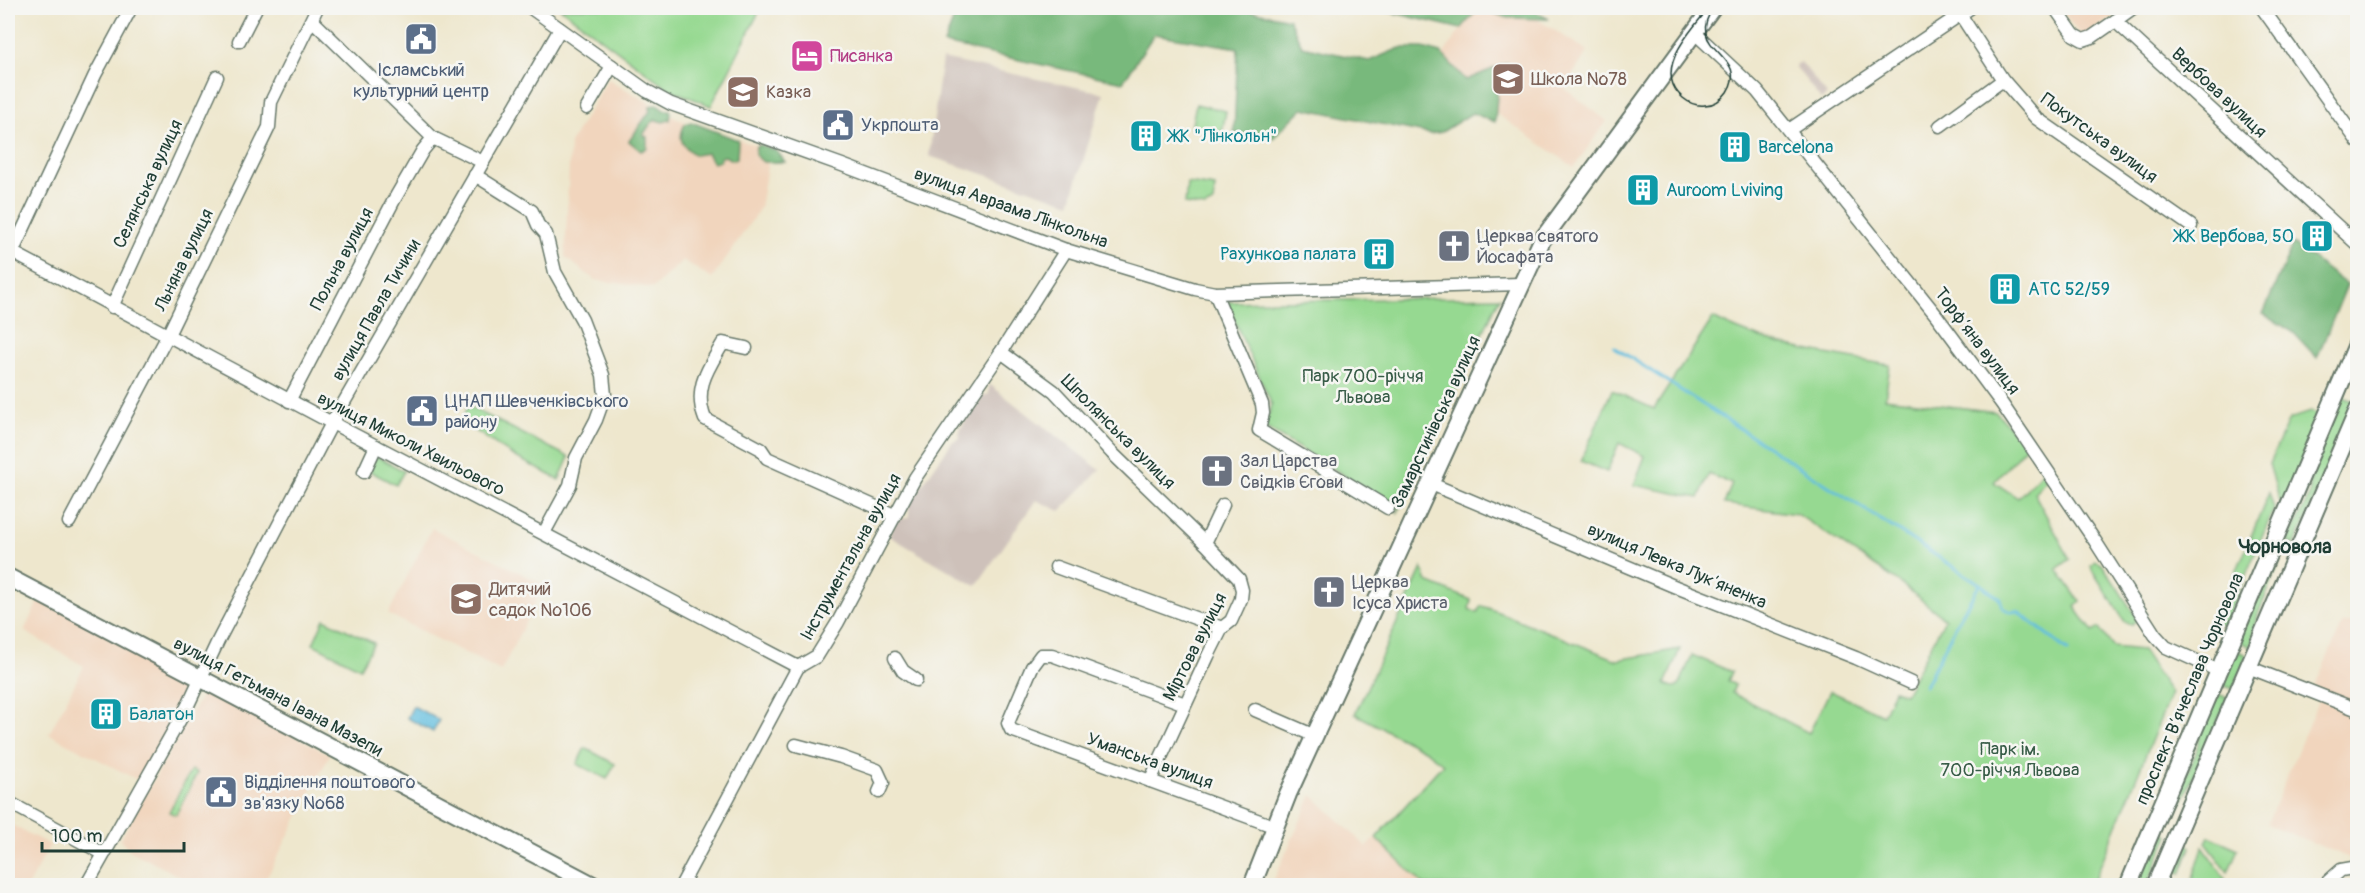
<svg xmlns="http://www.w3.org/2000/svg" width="2365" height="893" font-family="Pangolin,sans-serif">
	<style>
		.built { fill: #f1d5bd }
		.industrial { fill: #cec1ba }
		.green { fill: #96d991; stroke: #5a8b62; stroke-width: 1.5 }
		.forest { fill: #78b97b; stroke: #4c7b58; stroke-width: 1.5 }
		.water { fill: #61bedf; stroke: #407e8a; stroke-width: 1.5 }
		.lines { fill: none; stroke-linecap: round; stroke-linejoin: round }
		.stream { stroke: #61bedf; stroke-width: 3 }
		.minor-casing { stroke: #67786a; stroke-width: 15 }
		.major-casing { stroke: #67786a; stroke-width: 20 }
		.minor { stroke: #fff; stroke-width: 12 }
		.major { stroke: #fff; stroke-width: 16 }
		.tram { stroke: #1f3d34; stroke-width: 1.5 }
		.labels { text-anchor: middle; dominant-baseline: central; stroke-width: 5; stroke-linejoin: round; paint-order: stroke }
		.hotel-label { font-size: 18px; fill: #b23c85; stroke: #f6f6f2; text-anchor: start }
		.service-label { font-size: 18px; fill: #4e5e75; stroke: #f6f6f2; text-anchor: start }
		.education-label { font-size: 18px; fill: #785e54; stroke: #f6f6f2; text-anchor: start }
		.street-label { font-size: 18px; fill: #1f3d34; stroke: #f6f6f2 }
		.culture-label { font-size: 18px; fill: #0d838f; stroke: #f6f6f2; text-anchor: start }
		.worship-label { font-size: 18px; fill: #5b616d; stroke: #f6f6f2; text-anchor: start }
		.park-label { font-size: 18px; fill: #375c47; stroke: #f6f6f2 }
		.neighbourhood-label { font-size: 20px; font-weight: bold; fill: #1f3d34; stroke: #f6f6f2 }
	</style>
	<rect width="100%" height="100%" fill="#f6f6f2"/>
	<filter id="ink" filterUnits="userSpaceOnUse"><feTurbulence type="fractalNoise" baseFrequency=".0167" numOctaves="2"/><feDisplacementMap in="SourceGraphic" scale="12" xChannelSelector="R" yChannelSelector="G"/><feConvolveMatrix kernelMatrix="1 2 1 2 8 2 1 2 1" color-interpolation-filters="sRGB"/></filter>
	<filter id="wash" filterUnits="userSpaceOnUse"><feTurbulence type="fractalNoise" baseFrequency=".008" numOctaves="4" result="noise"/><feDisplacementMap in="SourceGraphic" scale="24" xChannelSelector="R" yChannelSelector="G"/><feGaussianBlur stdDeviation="1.35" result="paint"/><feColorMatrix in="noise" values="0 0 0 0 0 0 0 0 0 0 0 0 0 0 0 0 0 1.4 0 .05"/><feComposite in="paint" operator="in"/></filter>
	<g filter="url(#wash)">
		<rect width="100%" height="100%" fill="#eee7cd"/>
		<g class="built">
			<polygon points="1475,8 1519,8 1588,51 1564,88 1607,121 1574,167 1433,70"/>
			<polygon points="2060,8 2126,8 2084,36 2076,30"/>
			<polygon points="608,79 677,119 770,150 760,208 712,279 683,260 653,288 595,280 565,257 570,143"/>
			<polygon points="432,528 544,585 501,671 388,614"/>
			<polygon points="40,598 191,679 193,688 151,764 138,780 49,734 84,666 24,631"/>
			<polygon points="2343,623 2357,623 2357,704 2314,687"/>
			<polygon points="204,691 330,754 263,885 196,885 131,851 120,840"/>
			<polygon points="2319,699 2357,714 2357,861 2267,824"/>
			<polygon points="1312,795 1367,847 1376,838 1424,885 1271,886"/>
			<polygon points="8,823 50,845 28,885 8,885"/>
		</g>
		<g class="industrial">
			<polygon points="942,59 1104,93 1070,203 929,156"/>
			<polygon points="1801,62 1827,95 1821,100 1795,66"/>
			<polygon points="989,384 1100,470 1060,511 1036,500 976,586 889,536 897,520 910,517 908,505 952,442 959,438 960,429 982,396 989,394"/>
		</g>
		<g class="green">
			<polygon points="560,8 761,8 711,106 669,89"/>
			<polygon points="1196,104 1226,111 1222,133 1191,129"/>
			<polygon points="1187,183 1215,187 1213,203 1205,207 1185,204"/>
			<polygon points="1500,297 1397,514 1399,508 1264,427 1272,405 1226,302"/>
			<path d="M1713,318C1767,347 1831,355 1890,365L1885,398L1996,412L2027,445L1994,482L2018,498L2043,471L2048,477L2034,493L2070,559L2057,569L2080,602L2075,607L2093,632L2099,628L2113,647L2142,650L2171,693L2092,886L1424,885L1376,838L1443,764L1426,751L1355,714L1422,568L1427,582L1471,600L1469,609L1477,613L1481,606L1488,608L1617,660L1680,649L1665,684L1673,687L1679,686L1692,655L1732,672L1728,681L1735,685L1732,693L1809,733L1830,691L1883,715L1894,690L1905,694L1945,619L1903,585L1797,514L1724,504L1732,484L1709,474L1699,498L1634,485L1645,456L1619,443L1607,472L1581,461L1612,390L1654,409Z"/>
			<polygon points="2341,396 2355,402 2295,545 2288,542 2309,496 2313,463"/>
			<polygon points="468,406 569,457 559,480 512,455 461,421"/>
			<polygon points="2310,412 2322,415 2282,509 2269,464 2289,419"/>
			<polygon points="376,456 404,471 396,485 369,471"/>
			<polygon points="2269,493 2274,509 2224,626 2215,623"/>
			<polygon points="2275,557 2279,558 2280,562 2258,614 2251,647 2238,641"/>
			<polygon points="2095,561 2102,564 2135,615 2136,621 2132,625 2125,622 2092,570 2091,565"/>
			<polygon points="324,619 374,643 360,668 313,644"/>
			<polygon points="2234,649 2247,655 2233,689 2220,684"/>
			<polygon points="2215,693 2228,698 2181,804 2176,806 2173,805 2196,753 2203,721"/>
			<polygon points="585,748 615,764 607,779 577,764"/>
			<polygon points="191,770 197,773 176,815 169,812"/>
			<polygon points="2157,830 2169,835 2147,885 2133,886"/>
			<polygon points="2209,836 2238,849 2228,872 2206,843"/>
			<polygon points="2184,842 2191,847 2181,874 2174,869"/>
			<polygon points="2203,847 2225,878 2222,885 2195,885 2192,881"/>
		</g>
		<g class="forest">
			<polygon points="958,8 1237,8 1289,19 1302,46 1369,61 1400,48 1423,48 1441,53 1466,80 1507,63 1498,83 1495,122 1472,113 1442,132 1430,134 1303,108 1273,138 1234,133 1238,48 1154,34 1123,82 944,44"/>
			<polygon points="1373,8 1529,8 1549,19 1507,18 1479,8 1461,29"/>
			<polygon points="657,105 664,110 670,110 671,113 670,120 663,122 656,120 651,123 643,135 647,137 647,148 641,151 629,141 650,111 650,106"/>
			<path d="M691,122L738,140L737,158L732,160L725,156L721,157L720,161L713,163L707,153L695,155C682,146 677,139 685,124Z"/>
			<polygon points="761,145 777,151 785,162 763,162 755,155 756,146"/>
			<polygon points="2293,244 2347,285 2317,358 2293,332 2263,314"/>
		</g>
		<polygon class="water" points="413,706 439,720 433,732 407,718"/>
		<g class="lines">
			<g class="stream">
				<polyline points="1614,347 1980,584 1959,619 1925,686"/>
				<polyline points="1980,584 2000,599 2003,608 2011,612 2017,611 2068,651"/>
			</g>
		</g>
	</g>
	<g filter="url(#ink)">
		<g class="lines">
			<g class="minor-casing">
				<g id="minor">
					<polyline points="531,8 647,91 671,104 842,165 1066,250 1195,289 1215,293 1520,284"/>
					<polyline points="1956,8 2003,80 2036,118 2191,226"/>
					<polyline points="2055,8 2074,35 2083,40 2092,37 2115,21 2358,245"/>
					<polyline points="2262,8 2358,142"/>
					<polyline points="313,21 433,138 483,162"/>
					<polyline points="2115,21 2133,8"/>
					<polyline points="1695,33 1757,91 1936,315 2002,404 2095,541 2155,635 2166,647 2219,671"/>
					<polyline points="239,41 256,8"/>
					<polyline points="587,108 612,66"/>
					<polyline points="1940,126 2003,80"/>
					<polyline points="1789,130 1970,8"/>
					<polyline points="475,175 532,211 538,225 546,234 555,272 582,320 603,375 605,395 596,420 576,458 570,485 544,533"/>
					<polyline points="8,250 332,423 798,667"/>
					<polyline points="12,253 95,75 131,8"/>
					<polyline points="1215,293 1262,404 1263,413 1259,430 1388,508"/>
					<polyline points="112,307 217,77"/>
					<path d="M746,348L723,343C708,369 693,388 705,419L761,449L767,458L894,515"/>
					<polyline points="1001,352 1054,391 1112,453 1205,543"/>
					<polyline points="289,401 394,200 423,150 433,138"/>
					<polyline points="364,472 376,446"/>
					<polyline points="1429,483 1676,587 1856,658 1911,683"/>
					<polyline points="69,522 167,337 269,127 271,102 317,8"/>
					<polyline points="1056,567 1222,628"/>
					<polyline points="895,658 903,671 916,680"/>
					<polyline points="2248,667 2358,710"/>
					<polyline points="1185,704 1052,655 1041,655 1032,667 1008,723 1011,730 1276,827"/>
					<polyline points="1255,710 1315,736"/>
					<polyline points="796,745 841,757 877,770 883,783 879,792"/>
					<polyline points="1150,781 1208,656 1222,628 1231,621 1241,599 1242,590 1239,579 1205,543 1223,505"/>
					<polyline points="8,802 104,854"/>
					<polyline points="86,886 187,707 218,641 332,423 560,29"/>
					<polyline points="681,886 798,667 817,656 838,622 915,478 1001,352 1066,250"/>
					<polyline points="2323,886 2341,870 2358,867"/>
				</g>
			</g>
			<g class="major-casing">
				<g id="major">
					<polyline points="8,577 595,886"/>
					<polyline points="1252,886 1288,794 1542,240 1712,8"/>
					<polyline points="2128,886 2358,342"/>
					<polyline points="2155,886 2358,410"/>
				</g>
			</g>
			<use href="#minor" class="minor"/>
			<use href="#major" class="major"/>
			<path class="tram" d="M1709,8C1691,30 1651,71 1683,98C1689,103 1697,106 1705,105C1714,105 1722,99 1727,92C1746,63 1710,54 1706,33C1704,23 1708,15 1714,8"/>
		</g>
	</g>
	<defs>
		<g id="civic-square" transform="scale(1.725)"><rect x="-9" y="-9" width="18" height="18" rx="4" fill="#5c6f8a" stroke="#f6f6f2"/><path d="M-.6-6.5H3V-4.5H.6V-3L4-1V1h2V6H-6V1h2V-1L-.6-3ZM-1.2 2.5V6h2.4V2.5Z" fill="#fff"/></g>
		<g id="hotel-square" transform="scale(1.725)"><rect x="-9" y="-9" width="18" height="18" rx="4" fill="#d1479c" stroke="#f6f6f2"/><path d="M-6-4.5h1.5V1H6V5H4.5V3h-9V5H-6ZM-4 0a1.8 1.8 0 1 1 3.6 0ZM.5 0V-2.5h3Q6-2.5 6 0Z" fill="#fff"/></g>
		<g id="school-square" transform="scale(1.725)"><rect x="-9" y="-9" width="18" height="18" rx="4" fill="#8d6e63" stroke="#f6f6f2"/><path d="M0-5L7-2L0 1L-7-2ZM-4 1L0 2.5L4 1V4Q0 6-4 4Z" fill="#fff"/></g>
		<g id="building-square" transform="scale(1.725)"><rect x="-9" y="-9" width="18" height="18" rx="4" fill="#0f9aa8" stroke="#f6f6f2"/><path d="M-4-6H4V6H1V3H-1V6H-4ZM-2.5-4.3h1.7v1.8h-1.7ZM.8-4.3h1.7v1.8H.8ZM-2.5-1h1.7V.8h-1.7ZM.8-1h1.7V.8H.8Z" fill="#fff"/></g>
		<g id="church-square" transform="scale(1.725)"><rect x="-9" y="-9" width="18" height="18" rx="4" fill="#6b7280" stroke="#f6f6f2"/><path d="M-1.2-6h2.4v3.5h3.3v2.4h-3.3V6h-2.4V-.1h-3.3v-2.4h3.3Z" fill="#fff"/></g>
	</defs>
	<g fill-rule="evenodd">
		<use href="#civic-square" x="421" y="39"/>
		<use href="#hotel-square" x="807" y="56"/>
		<use href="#school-square" x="1508" y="79"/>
		<use href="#school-square" x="743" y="92"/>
		<use href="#civic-square" x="838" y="125"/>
		<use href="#building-square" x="1146" y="136"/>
		<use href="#building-square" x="1735" y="147"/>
		<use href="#building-square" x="1643" y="190"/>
		<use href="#building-square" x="2317" y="236"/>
		<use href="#church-square" x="1454" y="246"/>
		<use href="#building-square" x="1379" y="254"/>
		<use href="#building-square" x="2005" y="289"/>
		<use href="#civic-square" x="422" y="411"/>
		<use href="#church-square" x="1217" y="471"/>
		<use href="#church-square" x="1329" y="592"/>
		<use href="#school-square" x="466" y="599"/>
		<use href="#building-square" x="106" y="714"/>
		<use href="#civic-square" x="221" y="792"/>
	</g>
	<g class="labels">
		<g class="hotel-label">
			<text x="830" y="56">Писанка</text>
		</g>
		<g class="service-label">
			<text x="421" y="70" text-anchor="middle">Ісламський<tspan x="421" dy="21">культурний центр</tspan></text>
			<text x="861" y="125">Укрпошта</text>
			<text x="445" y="401">ЦНАП Шевченківського<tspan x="445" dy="21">району</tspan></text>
			<text x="244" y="782">Відділення поштового<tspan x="244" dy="21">зв'язку №68</tspan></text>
		</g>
		<g class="education-label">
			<text x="1531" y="79">Школа №78</text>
			<text x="766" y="92">Казка</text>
			<text x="489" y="589">Дитячий<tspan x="489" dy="21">садок №106</tspan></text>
		</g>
		<g class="street-label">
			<text transform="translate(2219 93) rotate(43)">Вербова вулиця</text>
			<text transform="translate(2099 138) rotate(36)">Покутська вулиця</text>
			<text transform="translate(148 184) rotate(-65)">Селянська вулиця</text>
			<text transform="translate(1011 208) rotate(20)">вулиця Авраама Лінкольна</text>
			<text transform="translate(342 259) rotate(-62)">Польна вулиця</text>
			<text transform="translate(184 260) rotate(-64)">Льняна вулиця</text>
			<text transform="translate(376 310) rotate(-60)">вулиця Павла Тичини</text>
			<text transform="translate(1977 341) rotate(53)">Торфʼяна вулиця</text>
			<text transform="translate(1436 422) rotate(-65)">Замарстинівська вулиця</text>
			<text transform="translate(1118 432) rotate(45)">Шполянська вулиця</text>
			<text transform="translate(411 444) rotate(27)">вулиця Миколи Хвильового</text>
			<text transform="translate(851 557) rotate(-61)">Інструментальна вулиця</text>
			<text transform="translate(1677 566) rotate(23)">вулиця Левка Лукʼяненка</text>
			<text transform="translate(1195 647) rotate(-63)">Міртова вулиця</text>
			<text transform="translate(2190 689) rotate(-67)">проспект Вʼячеслава Чорновола</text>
			<text transform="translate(278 697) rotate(28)">вулиця Гетьмана Івана Мазепи</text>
			<text transform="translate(1150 761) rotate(20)">Уманська вулиця</text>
		</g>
		<g class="culture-label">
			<text x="1169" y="136">ЖК "Лінкольн"</text>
			<text x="1758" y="147">Barcelona</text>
			<text x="1666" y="190">Auroom Lviving</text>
			<text x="2294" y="236" text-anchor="end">ЖК Вербова, 50</text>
			<text x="1356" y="254" text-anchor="end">Рахункова палата</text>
			<text x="2028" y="289">АТС 52/59</text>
			<text x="129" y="714">Балатон</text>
		</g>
		<g class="worship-label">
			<text x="1477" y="236">Церква святого<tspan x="1477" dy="21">Йосафата</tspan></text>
			<text x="1240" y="461">Зал Царства<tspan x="1240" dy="21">Свідків Єгови</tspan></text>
			<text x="1352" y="582">Церква<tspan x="1352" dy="21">Ісуса Христа</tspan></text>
		</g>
		<g class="park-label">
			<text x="1363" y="376">Парк 700-річчя<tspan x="1363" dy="21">Львова</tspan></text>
			<text x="2010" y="749">Парк ім.<tspan x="2010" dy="21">700-річчя Львова</tspan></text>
		</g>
		<g class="neighbourhood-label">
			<text x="2285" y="546">Чорновола</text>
		</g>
	</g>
	<rect width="2365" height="893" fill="none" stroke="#f6f6f2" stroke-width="30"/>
	<path d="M42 842v9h142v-9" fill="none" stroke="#1f3d34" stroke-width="3"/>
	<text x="51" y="842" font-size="18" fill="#1f3d34" stroke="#f6f6f2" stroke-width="4.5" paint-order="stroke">100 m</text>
</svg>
